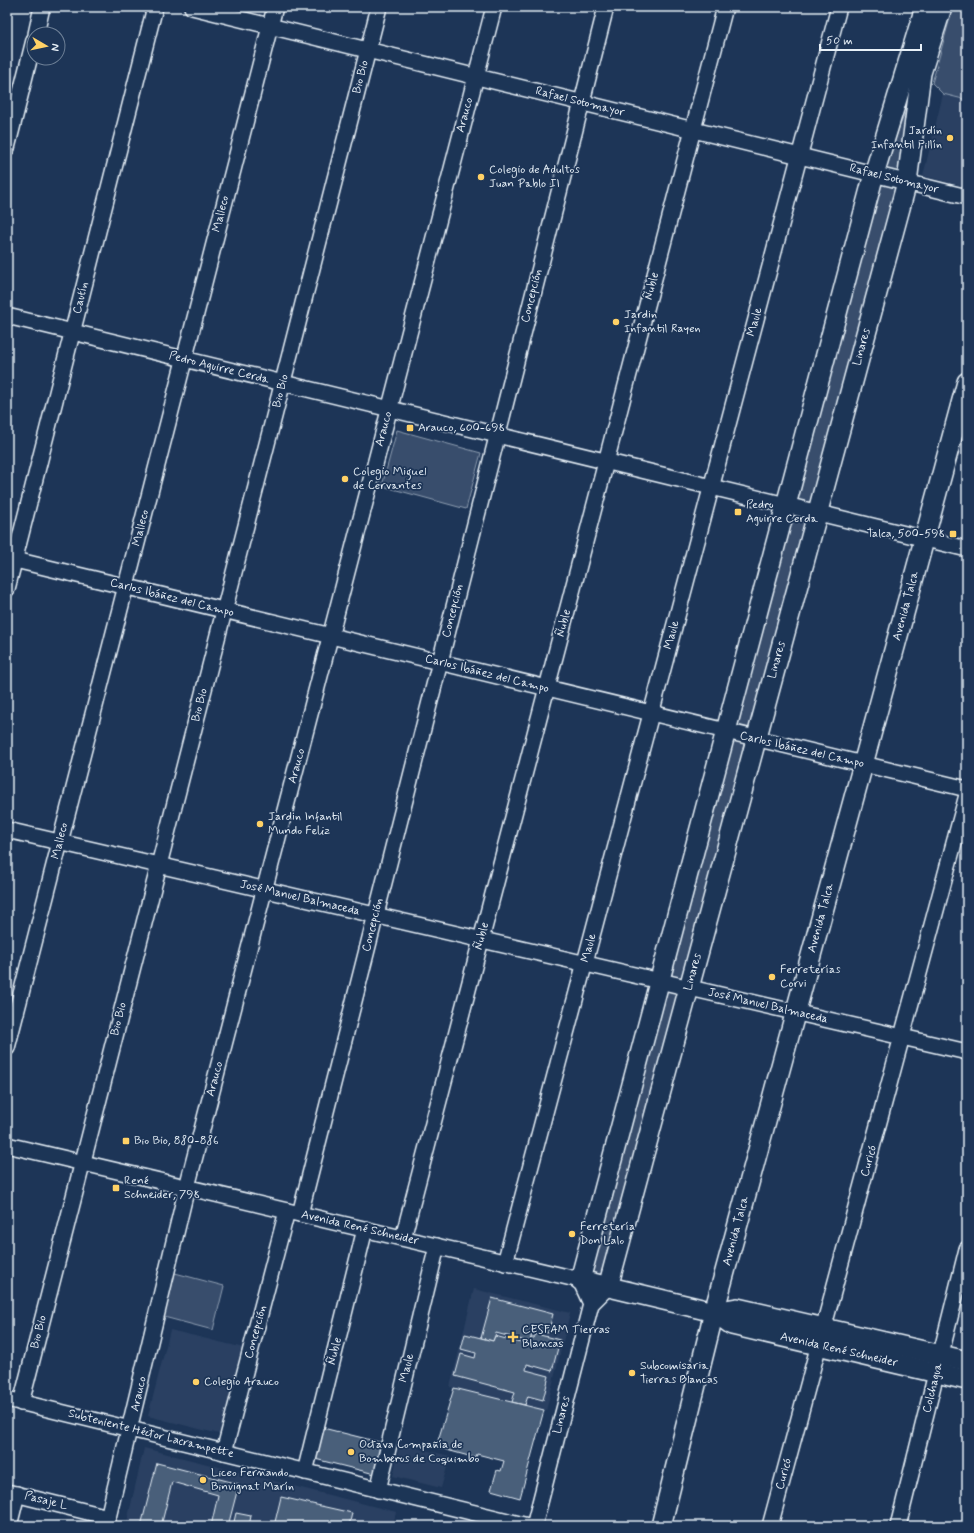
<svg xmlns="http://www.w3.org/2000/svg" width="974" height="1533" font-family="Mynerve,sans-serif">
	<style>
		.built { fill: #2a4162 }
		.green { fill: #374d6c; stroke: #909fb2 }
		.building { fill: #495e7a; stroke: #e8f1f8 }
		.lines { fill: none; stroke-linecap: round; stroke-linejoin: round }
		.minor-casing { stroke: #e8f1f8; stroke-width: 18 }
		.major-casing { stroke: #e8f1f8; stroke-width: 22 }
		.minor { stroke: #1d3557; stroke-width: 15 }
		.major { stroke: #1d3557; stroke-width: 19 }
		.poi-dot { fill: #ffd166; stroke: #1d3557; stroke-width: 1.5 }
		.labels { text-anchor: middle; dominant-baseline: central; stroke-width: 3.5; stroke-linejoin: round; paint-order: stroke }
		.street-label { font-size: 12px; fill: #e8f1f8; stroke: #1d3557 }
		.poi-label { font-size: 12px; fill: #e8f1f8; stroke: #1d3557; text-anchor: start }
	</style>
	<rect width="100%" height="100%" fill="#1d3557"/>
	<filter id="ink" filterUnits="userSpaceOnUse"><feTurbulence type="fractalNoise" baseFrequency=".025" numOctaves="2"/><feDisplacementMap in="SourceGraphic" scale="8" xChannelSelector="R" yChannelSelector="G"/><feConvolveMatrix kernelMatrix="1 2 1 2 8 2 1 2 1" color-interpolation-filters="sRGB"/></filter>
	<g filter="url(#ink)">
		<g class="built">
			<polygon points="943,94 967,100 967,187 923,176"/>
			<polygon points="474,1289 570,1313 546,1411 450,1387"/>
			<polygon points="170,1330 244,1348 223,1435 148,1416"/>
			<polygon points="400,1444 450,1456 441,1488 393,1476"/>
			<polygon points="144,1448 396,1512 393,1526 126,1526"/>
		</g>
		<g class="green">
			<polygon points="953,7 967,7 967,100 943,94 932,83"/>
			<polygon points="910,100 896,187 606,1276 589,1272 878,183"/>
			<polygon points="397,430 481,453 466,509 382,486"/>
			<polygon points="175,1273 224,1286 213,1330 164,1317"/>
		</g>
		<g class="building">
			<polygon points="492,1298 553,1314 548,1333 533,1329 530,1342 496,1333 493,1341 481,1338"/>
			<polygon points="465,1334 493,1341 495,1336 529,1345 531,1338 534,1338 536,1334 560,1340 552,1371 527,1364 526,1370 549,1376 543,1400 528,1396 525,1405 512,1402 515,1392 455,1376 461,1354 475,1358 476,1353 461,1349"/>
			<polygon points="454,1388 544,1410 520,1498 491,1490 497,1470 501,1471 504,1461 477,1454 476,1458 436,1447"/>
			<polygon points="323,1428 387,1444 379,1475 315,1459"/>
			<polygon points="157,1463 239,1484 228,1526 211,1526 218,1495 172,1482 161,1526 141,1526"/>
			<polygon points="281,1497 352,1513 349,1526 274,1526"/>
			<polygon points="236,1513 251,1516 249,1526 233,1526"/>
			<polygon points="911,1523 923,1526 911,1526"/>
		</g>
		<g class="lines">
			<g class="minor-casing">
				<g id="minor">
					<polyline points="192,7 967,197"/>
					<polyline points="36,34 42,7"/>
					<polyline points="7,148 34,40"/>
					<polyline points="7,316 967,549"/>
					<polyline points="7,558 967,789"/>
					<polyline points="7,589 155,7"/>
					<polyline points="7,830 967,1052"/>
					<polyline points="7,1048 275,7"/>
					<polyline points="7,1145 580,1280 591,1304"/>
					<polyline points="300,1214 606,7"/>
					<polyline points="403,1238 725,7"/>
					<polyline points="505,1263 839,7"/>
					<polyline points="7,1399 528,1526"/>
					<polyline points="21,1403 379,7"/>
					<polyline points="224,1452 287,1211"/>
					<polyline points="305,1472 365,1229"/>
					<polyline points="378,1490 437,1246"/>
					<polyline points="7,1492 108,1517"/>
					<polyline points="9,1526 17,1494"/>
					<polyline points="106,1526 187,1187 494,7"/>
					<polyline points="534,1526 591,1304 608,1287"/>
					<polyline points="770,1526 967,795"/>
					<polyline points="898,1526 967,1249"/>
				</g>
			</g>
			<g class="major-casing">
				<g id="major">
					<polyline points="925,7 874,174 580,1280 714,1312 737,1308 967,1361"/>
					<polyline points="608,1287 907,182 921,73 942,7"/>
					<polyline points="714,1312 732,1325 967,1380"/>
					<polyline points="661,1526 714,1312 967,382"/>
				</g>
			</g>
			<use href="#minor" class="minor"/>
			<use href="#major" class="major"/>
		</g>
	</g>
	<g class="poi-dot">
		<circle cx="950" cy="138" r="4"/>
		<circle cx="481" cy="177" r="4"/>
		<circle cx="616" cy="322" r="4"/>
		<rect x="406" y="424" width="8" height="8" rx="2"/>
		<circle cx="345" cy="479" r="4"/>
		<rect x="734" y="508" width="8" height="8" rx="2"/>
		<rect x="949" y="530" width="8" height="8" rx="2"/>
		<circle cx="260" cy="824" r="4"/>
		<circle cx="772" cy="977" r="4"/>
		<rect x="122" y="1137" width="8" height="8" rx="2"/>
		<rect x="112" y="1184" width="8" height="8" rx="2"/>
		<circle cx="572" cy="1234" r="4"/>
		<path d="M511 1331h4v4h4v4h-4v4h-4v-4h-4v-4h4z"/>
		<circle cx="632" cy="1373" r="4"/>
		<circle cx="196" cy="1382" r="4"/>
		<circle cx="351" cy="1452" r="4"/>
		<circle cx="203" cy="1480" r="4"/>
	</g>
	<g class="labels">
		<g class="street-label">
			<text transform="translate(361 77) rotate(-76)">Bio Bio</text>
			<text transform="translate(580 102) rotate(14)">Rafael Sotomayor</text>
			<text transform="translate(465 115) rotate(-75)">Arauco</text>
			<text transform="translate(894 179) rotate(14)">Rafael Sotomayor</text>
			<text transform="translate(221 214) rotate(-76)">Malleco</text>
			<text transform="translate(652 286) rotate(-75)">Ñuble</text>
			<text transform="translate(532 296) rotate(-76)">Concepción</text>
			<text transform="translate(81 298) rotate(-76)">Cautín</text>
			<text transform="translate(755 322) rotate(-75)">Maule</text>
			<text transform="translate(862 347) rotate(-75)">Linares</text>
			<text transform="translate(219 368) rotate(14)">Pedro Aguirre Cerda</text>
			<text transform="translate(281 391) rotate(-76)">Bio Bio</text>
			<text transform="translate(384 429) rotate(-75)">Arauco</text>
			<text transform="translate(141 528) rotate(-76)">Malleco</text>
			<text transform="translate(172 598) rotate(14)">Carlos Ibáñez del Campo</text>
			<text transform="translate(906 606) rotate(-75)">Avenida Talca</text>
			<text transform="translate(453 611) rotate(-76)">Concepción</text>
			<text transform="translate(564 623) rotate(-75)">Ñuble</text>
			<text transform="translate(672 635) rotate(-75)">Maule</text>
			<text transform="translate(777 660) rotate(-75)">Linares</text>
			<text transform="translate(487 674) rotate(14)">Carlos Ibáñez del Campo</text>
			<text transform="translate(200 705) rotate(-76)">Bio Bio</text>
			<text transform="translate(802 750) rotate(13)">Carlos Ibáñez del Campo</text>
			<text transform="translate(297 766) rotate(-75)">Arauco</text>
			<text transform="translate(60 841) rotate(-76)">Malleco</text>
			<text transform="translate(300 898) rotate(13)">José Manuel Balmaceda</text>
			<text transform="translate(821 918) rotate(-75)">Avenida Talca</text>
			<text transform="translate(373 925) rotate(-76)">Concepción</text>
			<text transform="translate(482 936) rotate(-75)">Ñuble</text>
			<text transform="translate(589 948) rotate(-75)">Maule</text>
			<text transform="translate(693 972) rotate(-75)">Linares</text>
			<text transform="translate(768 1006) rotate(13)">José Manuel Balmaceda</text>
			<text transform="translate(119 1019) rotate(-76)">Bio Bio</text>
			<text transform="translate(215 1079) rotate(-75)">Arauco</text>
			<text transform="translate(869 1161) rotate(-75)">Curicó</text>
			<text transform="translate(360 1228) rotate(13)">Avenida René Schneider</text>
			<text transform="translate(736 1231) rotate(-75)">Avenida Talca</text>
			<text transform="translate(39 1332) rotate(-76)">Bio Bio</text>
			<text transform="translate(256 1332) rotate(-75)">Concepción</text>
			<text transform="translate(839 1350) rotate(13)">Avenida René Schneider</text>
			<text transform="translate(335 1351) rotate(-76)">Ñuble</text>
			<text transform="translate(407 1368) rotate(-76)">Maule</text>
			<text transform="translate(933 1388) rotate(-76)">Colchagua</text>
			<text transform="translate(139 1394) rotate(-77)">Arauco</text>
			<text transform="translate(562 1415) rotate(-76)">Linares</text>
			<text transform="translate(151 1434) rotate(14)">Subteniente Héctor Lacrampette</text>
			<text transform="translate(784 1474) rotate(-75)">Curicó</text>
			<text transform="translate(46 1501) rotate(14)">Pasaje L</text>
		</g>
		<g class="poi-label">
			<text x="942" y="131" text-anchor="end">Jardín<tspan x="942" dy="14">Infantil Pillín</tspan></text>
			<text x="489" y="170">Colegio de Adultos<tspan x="489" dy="14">Juan Pablo II</tspan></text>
			<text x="624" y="315">Jardin<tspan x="624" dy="14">Infantil Rayen</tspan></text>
			<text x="418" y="428">Arauco, 600-698</text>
			<text x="353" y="472">Colegio Miguel<tspan x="353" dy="14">de Cervantes</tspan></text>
			<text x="746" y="505">Pedro<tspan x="746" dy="14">Aguirre Cerda</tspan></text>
			<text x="945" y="534" text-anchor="end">Talca, 500-598</text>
			<text x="268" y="817">Jardin Infantil<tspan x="268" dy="14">Mundo Feliz</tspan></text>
			<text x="780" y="970">Ferreterías<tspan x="780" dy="14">Corvi</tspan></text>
			<text x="134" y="1141">Bio Bio, 880-886</text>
			<text x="124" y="1181">René<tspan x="124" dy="14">Schneider, 798</tspan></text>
			<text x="580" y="1227">Ferretería<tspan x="580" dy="14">Don Lalo</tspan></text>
			<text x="522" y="1330">CESFAM Tierras<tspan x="522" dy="14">Blancas</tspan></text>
			<text x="640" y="1366">Subcomisaria<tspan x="640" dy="14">Tierras Blancas</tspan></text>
			<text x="204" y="1382">Colegio Arauco</text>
			<text x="359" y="1445">Octava Compañía de<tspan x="359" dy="14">Bomberos de Coquimbo</tspan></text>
			<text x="211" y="1473">Liceo Fernando<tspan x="211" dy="14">Binvignat Marín</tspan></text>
		</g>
	</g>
	<rect width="974" height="1533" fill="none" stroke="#1d3557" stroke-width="24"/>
	<rect x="12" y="12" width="950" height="1509" fill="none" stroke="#e8f1f8" stroke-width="1.5" filter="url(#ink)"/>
	<g transform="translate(46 46) rotate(99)"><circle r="19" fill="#1d3557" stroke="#6e8097"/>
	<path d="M0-3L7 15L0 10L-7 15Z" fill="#ffd166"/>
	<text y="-6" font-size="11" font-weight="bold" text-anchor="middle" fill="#e8f1f8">N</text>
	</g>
	<path d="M820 44v6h101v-6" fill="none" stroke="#e8f1f8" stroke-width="2"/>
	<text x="826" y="44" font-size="12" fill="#e8f1f8" stroke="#1d3557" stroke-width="3" paint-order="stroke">50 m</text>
</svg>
